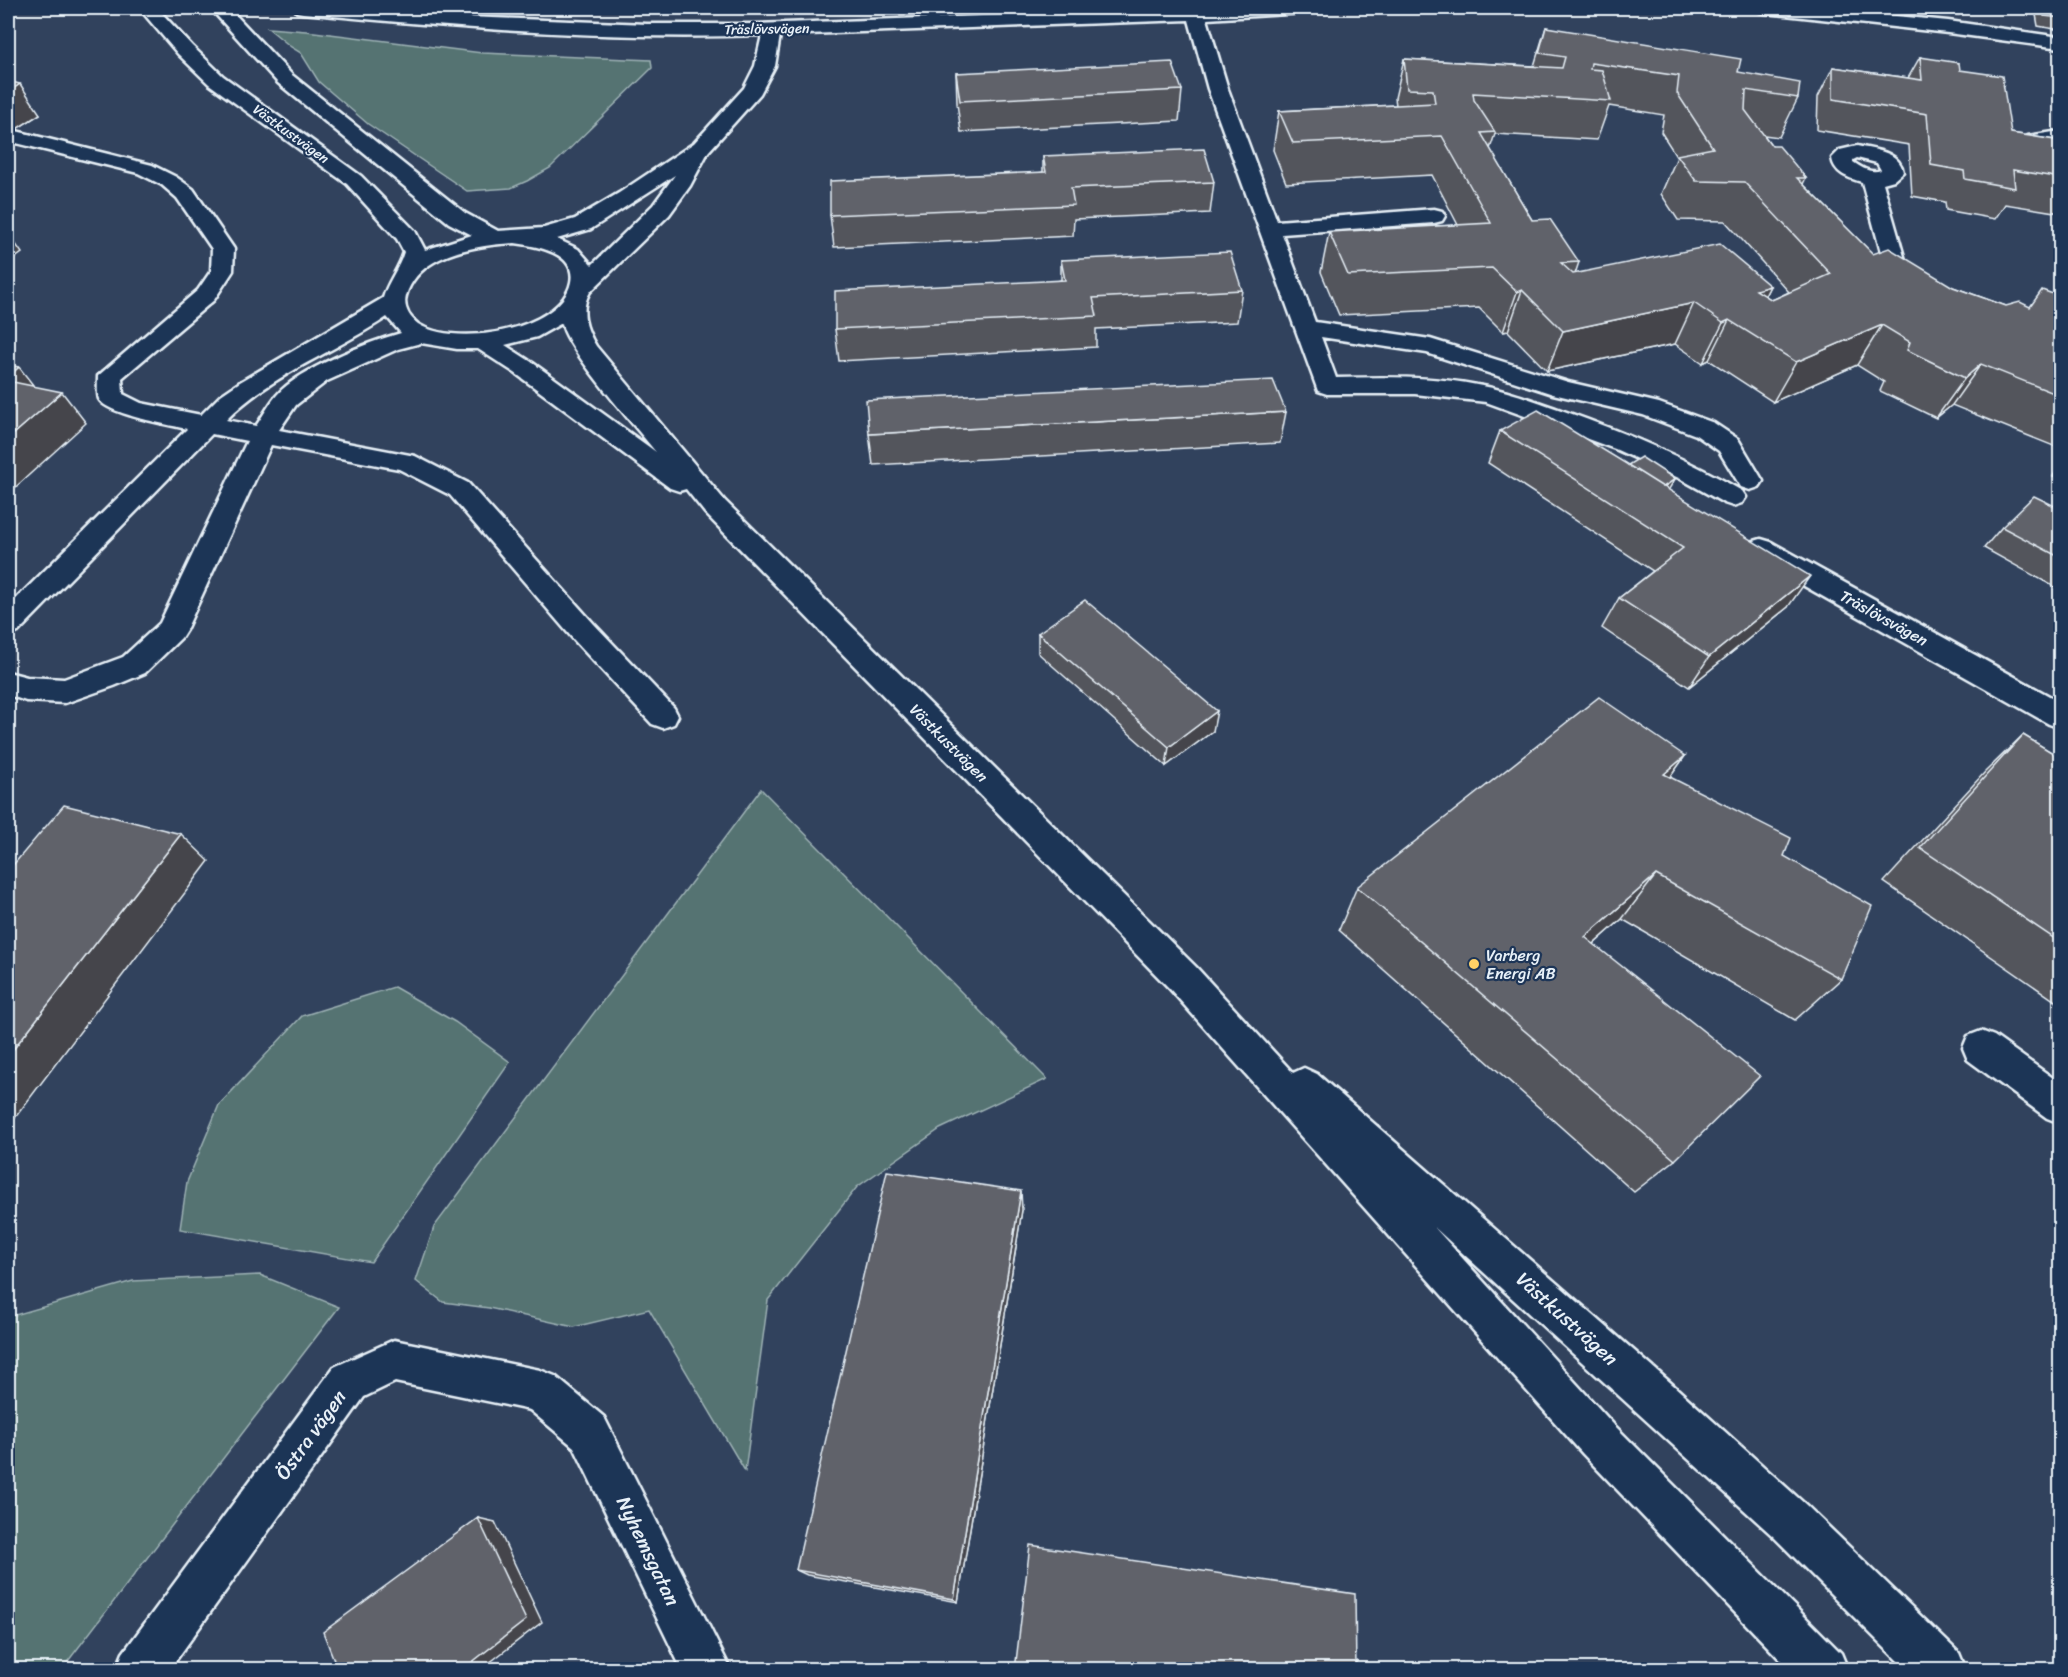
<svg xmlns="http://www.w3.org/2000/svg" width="2068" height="1677" font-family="Sriracha,sans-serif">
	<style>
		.green { fill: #547372; stroke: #9eb2b5; stroke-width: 1.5 }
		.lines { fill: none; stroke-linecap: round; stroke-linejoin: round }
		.minor-casing { stroke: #e8f1f8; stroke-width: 5 }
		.minor { fill: #1d3557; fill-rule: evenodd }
		.wall { fill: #53545c; stroke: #e8f1f8; stroke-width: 1.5; fill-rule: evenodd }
		.shaded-wall { fill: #44454b; stroke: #e8f1f8; stroke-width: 1.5 }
		.building { fill: #61626b; stroke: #e8f1f8; stroke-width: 1.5; fill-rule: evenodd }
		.poi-dot { fill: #ffd166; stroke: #1d3557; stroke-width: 2 }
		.labels { text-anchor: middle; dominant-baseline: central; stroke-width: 4.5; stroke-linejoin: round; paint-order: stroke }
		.far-street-label { font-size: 14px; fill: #e8f1f8; stroke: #1d3557 }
		.street-label { font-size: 16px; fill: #e8f1f8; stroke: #1d3557 }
		.poi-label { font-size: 16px; fill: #e8f1f8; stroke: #1d3557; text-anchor: start }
		.near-street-label { font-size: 20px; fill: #e8f1f8; stroke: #1d3557 }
	</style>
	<rect width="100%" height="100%" fill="#31425d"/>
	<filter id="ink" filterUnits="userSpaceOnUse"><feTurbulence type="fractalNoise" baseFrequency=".0167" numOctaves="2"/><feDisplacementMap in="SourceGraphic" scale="12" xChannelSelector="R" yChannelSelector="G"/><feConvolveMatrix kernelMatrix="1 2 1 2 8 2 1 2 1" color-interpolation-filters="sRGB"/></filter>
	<g filter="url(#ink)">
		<g class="green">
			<polygon points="268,28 306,31 482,53 651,60 652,68 550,168 527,181 511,188 467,191 368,124 319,82 301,53 291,47"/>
			<polygon points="761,789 1047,1079 940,1129 857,1187 768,1300 745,1471 649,1309 574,1327 489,1308 443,1302 416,1281 434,1227"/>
			<polygon points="394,987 455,1022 510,1062 371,1262 180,1229 187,1182 219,1105 302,1016"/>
			<polygon points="260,1275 339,1307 62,1669 8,1669 8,1317 133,1281"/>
		</g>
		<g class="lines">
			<g class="minor-casing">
				<g id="minor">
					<path d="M139,8H157L192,46L223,76L361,176L415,231L425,250L472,235L449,223L278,83L210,8H229L292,75L465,213L498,231L544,228L575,219L619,193L694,143L744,88L755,66L762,35C609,41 455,28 303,13L297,12L294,8H356L442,16L647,24H754L1215,8H1313L1310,12L1304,13L1207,19L1228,89L1277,221L1434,209L1442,211L1445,216L1442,221L1434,223L1282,234L1315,322L1430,339L1568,382L1659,403L1714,423L1738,439L1763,481L1759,487L1750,490L1741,487L1719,451L1696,435L1643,415L1553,394L1427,353L1321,337L1336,378C1383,377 1431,376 1477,385C1507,390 1535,401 1564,411C1626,433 1686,458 1742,491L1746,497L1742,503L1733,506L1724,503L1681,479L1615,449L1486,402L1415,394H1327L1318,391L1208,89L1189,20L780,35L775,66L760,94L708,152L690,186L669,215L590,292C579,310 586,329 596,346L725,501L1196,967L1293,1073L1304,1068L1317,1074L1672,1384L1806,1505L1959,1653L1966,1670H1907L1774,1537L1434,1227L1613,1424L1841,1653L1848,1670H1790L1583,1454L1170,989L705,513L686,489L679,491L670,488L515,373L478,349H457L421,343L398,349L327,381L296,405L279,430L415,456L468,483L594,624L674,708L678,716L674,724L663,728L652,724L574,640L450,495L399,469L271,445L186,630L181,638L145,673L114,686L65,703L26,701L8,695V672L27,677L64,679L123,657L160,623L247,441L212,434L18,632L8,635V607L187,429C171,425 106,414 99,399C97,393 98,383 98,376L198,290L211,271L212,249L177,198L162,185L138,173L8,141V129L152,165L176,177L193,189L234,249L233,271L214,300L122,378L123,394L141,403L201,415L221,395L240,382L383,298C388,281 399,269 404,252L397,239L347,184L209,84L178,54ZM675,175L653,205L592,265L578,249L557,239L591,229ZM515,243C537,246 577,253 571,282C561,331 455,348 418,324C409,317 403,307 406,296C418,253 478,245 515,243ZM387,317L401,333C368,342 299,369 277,395C269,404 263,416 256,426L226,420C271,374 334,353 387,317ZM562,323C565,348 637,428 656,452L533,363L505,345L537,337Z"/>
					<polygon points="1757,8 1813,8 1948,21 2060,37 2060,48 1948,33 1766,13 1760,12"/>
					<polygon points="2060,131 2060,143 2035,146 2028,144 2025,140 2028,136"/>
					<path d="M1857,146C1874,150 1900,151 1903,172L1894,180L1883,183L1909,274L1922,277L1926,282L1922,287L1914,289L1891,283L1888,278L1862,182C1848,178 1834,173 1832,158L1840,150ZM1857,158L1877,163L1881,170C1871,174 1862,168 1853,162V160Z"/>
					<polygon points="1761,539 1771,542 2060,702 2060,728 2049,724 1751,556 1747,549 1751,542"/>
					<polygon points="1981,1031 1994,1036 2060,1083 2060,1123 2047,1118 1968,1060 1963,1048 1968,1036"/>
					<polygon points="394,1340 540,1370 555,1376 604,1417 731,1670 682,1670 574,1447 530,1410 395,1382 364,1397 169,1670 116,1670 123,1653 334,1367"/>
				</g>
			</g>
			<use href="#minor" class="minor"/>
		</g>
		<g class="wall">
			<polygon points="1903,8 1963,8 1959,15"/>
			<polygon points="2035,8 2061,8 2061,30 2038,26 2035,9"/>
			<path d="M1546,27L1738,72L1798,98L1779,137L1764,135L1772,146L1806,178L1803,184L1873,254L1953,287L2006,306L2030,307L2061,297V449L1952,405L1936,418L1880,391L1884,382L1857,365L1773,402L1709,360L1703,363L1675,344L1547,371L1508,331L1503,332L1479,308L1339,315L1321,272L1329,232L1458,225L1432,175L1286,183L1273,150L1279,111L1396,105L1395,98L1404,59L1534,66ZM1609,106L1664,115L1661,132L1677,157L1661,194L1678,220L1725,221L1789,292L1772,300L1765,296L1770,286L1575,274L1579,262L1532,220L1490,149L1495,134L1597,140Z"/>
			<polygon points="1920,57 1960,70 2011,133 2061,141 2061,213 2005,204 1995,219 1946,210 1945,202 1912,196 1909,145 1817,130 1818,97 1833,67 1908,78"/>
			<polygon points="956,73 1182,90 1179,121 961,132 957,103"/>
			<polygon points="8,81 40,114 15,130 8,128"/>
			<polygon points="1043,156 1214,182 1210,213 1074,219 1073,236 834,247 830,215 1043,172"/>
			<polygon points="1061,260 1242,290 1237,322 1096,329 1096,347 839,361 835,329 1061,280"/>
			<polygon points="1286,412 1280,443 873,465 869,434"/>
			<polygon points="1500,431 1668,490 1788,607 1689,687 1602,628 1619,598 1653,571 1488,463"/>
			<polygon points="2061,463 2061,479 2053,476"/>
			<polygon points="2061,509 2060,590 1984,548 2002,527"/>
			<polygon points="1038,633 1213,731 1166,766 1038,653"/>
			<polygon points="2023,735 2061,758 2061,1005 1884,882 1985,772"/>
			<polygon points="1685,756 1670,777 1784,856 1841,979 1795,1020 1622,919 1594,944 1675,1160 1634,1192 1339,930 1357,887"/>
			<polygon points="1022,1210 958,1602 807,1575 796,1570"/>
		</g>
		<g class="shaded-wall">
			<polygon points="20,84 40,114 15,130 8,118 8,92"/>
			<polygon points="8,233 22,253 8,263"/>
			<polygon points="1770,286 1749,327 1756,290"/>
			<polygon points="1522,290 1508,331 1503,332 1517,292"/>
			<polygon points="1694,303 1675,344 1547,371 1563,331"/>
			<polygon points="1729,320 1709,360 1703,363 1723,323"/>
			<polygon points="1882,325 1857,365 1773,402 1796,362"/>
			<polygon points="1981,364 1952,405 1936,418 1965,378"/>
			<polygon points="19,367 44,399 8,385 8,377"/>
			<polygon points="62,392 86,423 8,494 8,439"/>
			<polygon points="1675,479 1669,489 1653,501 1659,491"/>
			<polygon points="1810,576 1788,607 1689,687 1709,657"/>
			<polygon points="1217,711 1213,731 1166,766 1169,747"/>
			<polygon points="1685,756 1652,803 1664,774"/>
			<polygon points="181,834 209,861 8,1127 8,1056"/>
			<polygon points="1656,875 1622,919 1554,979 1585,937"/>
			<polygon points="1021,1191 1022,1210 958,1602 954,1599"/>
			<polygon points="478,1518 495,1522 542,1622 480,1670 462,1670"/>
		</g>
		<g class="building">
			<polygon points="2043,8 2061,8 2061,18 2044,16"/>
			<path d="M1546,27L1741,59L1738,72L1800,83L1798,98L1746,90L1745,110L1772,146H1779L1806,178H1797L1873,254L1889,248L1953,287L2006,306L2020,302L2030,307L2042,290L2061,297V396L1981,364L1965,378L1907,350L1910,342L1882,325L1796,362L1729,320L1723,323L1694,303L1563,331L1522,290L1517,292L1492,268L1348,275L1329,232L1491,223L1442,136L1293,143L1279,111L1435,103L1433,90L1407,89L1404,59L1562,68L1565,57L1539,53ZM1591,63L1679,76L1677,93L1713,148L1677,155L1696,181L1744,182L1831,274L1772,300L1756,290L1770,286L1720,244L1573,274L1561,263L1579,262L1550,219L1532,220L1481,133L1495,132L1474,100L1473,93L1611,101L1602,70L1590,69Z"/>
			<polygon points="1920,57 1959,63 1960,70 2002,76 2011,133 2061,141 2061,178 2013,170 2015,188 1965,179 1964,171 1931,165 1927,114 1833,99 1833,67 1922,80"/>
			<polygon points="1172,62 1182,90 960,101 956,73"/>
			<polygon points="8,81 20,84 8,92"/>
			<polygon points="1204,149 1214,182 1071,188 1074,205 830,215 830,181 1046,172 1043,156"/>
			<polygon points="1230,252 1242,290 1093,298 1097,316 835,329 835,291 1065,280 1061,260"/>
			<polygon points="8,365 19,367 8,377"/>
			<polygon points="1273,380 1286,412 869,434 866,400"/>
			<polygon points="8,381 62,392 8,439"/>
			<polygon points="1538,410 1810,576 1709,657 1619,598 1683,548 1500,431"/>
			<polygon points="1641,457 1675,479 1663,487 1628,465"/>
			<polygon points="2034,496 2061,509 2061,558 2002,527"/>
			<polygon points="1085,600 1217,711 1169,747 1038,633"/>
			<polygon points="1599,697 1685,756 1664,774 1791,838 1784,856 1872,906 1841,979 1656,875 1585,937 1760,1076 1675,1160 1357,887"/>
			<polygon points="2023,735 2061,758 2061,943 1920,848"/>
			<polygon points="64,805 181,834 8,1056 8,871"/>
			<polygon points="887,1171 1021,1191 954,1599 796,1570"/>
			<polygon points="478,1518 526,1620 462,1670 338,1670 323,1632"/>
			<polygon points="1030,1545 1355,1594 1356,1670 1015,1670"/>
		</g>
	</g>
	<circle class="poi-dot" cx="1474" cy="964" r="6"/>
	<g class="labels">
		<g class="far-street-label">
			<text transform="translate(767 29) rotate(-1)">Träslövsvägen</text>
			<text transform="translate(291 134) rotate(36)">Västkustvägen</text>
		</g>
		<g class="street-label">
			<text transform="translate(1884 618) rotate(29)">Träslövsvägen</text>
			<text transform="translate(949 743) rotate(45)">Västkustvägen</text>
		</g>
		<g class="poi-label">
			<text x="1486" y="955">Varberg<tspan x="1486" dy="18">Energi AB</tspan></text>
		</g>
		<g class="near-street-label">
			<text transform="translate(1567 1319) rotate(42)">Västkustvägen</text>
			<text transform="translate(311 1435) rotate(-54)">Östra vägen</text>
			<text transform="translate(648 1551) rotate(64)">Nyhemsgatan</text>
		</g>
	</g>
	<rect width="2068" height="1677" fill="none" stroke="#1d3557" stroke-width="30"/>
	<rect x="15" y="15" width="2038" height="1647" fill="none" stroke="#e8f1f8" stroke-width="2" filter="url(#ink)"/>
</svg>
